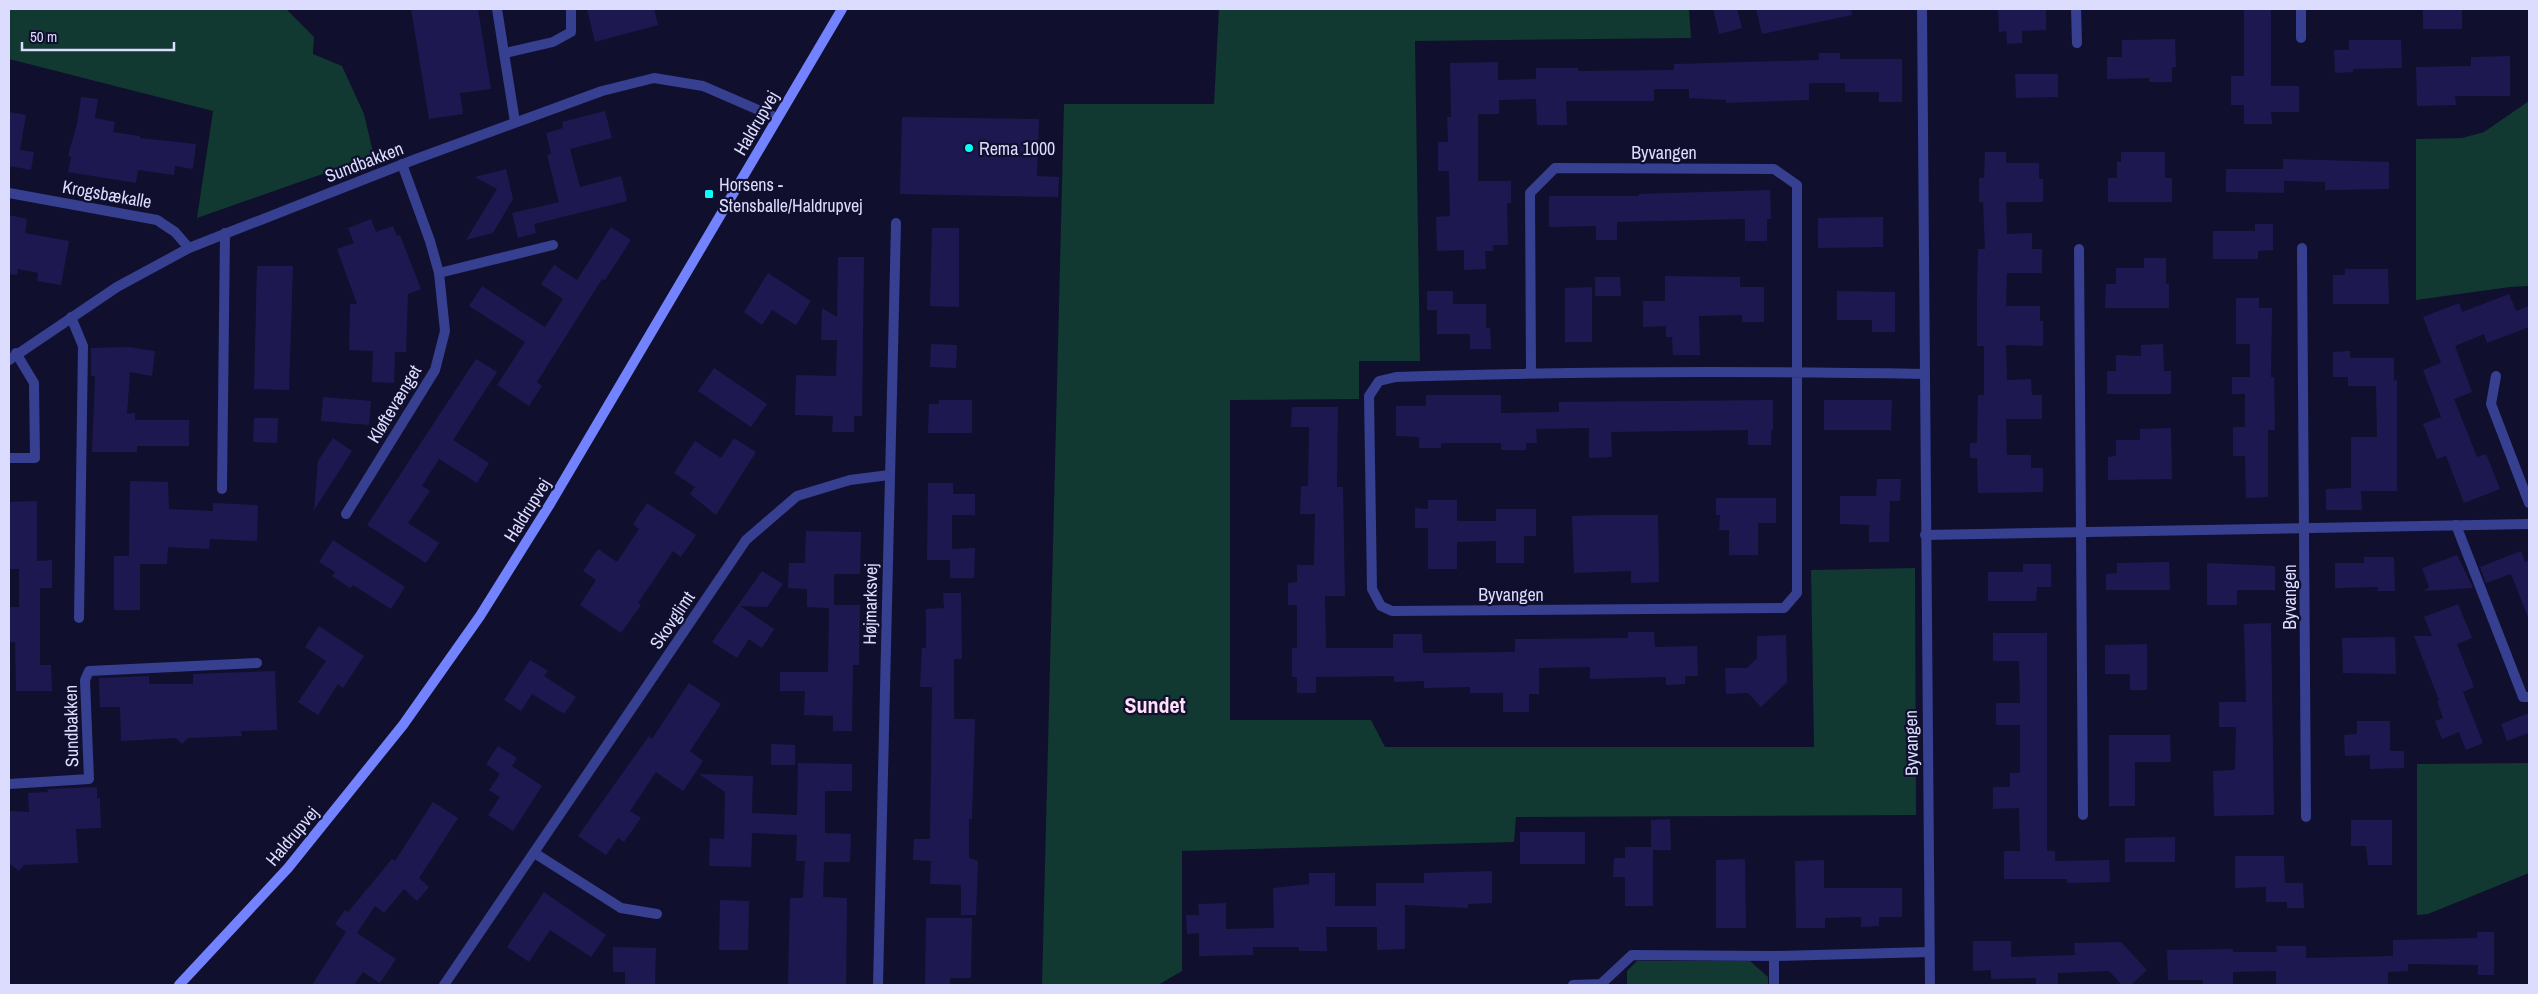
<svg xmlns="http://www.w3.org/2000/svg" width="2538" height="994" font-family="'Archivo Narrow',sans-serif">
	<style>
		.green { fill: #113831 }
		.building { fill: #1d1950 }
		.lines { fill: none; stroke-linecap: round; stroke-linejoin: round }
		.street { stroke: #363f90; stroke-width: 10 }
		.secondary { stroke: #7382ff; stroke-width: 10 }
		.poi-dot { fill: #08fff6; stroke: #100f2d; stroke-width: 2 }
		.labels { text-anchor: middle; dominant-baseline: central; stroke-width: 4.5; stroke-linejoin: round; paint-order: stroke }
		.street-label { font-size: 18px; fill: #dcdcff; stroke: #100f2d }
		.poi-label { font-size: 18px; fill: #dcdcff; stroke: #100f2d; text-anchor: start }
		.district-label { font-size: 22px; font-weight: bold; fill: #ffdef7; stroke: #100f2d }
	</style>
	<rect width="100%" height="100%" fill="#100f2d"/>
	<g class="green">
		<polygon points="9,9 286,9 314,37 313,54 342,66 364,114 374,156 197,218 213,111 9,59"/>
		<polygon points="1219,9 1689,9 1691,38 1415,41 1420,361 1359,361 1359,399 1230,400 1230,720 1371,720 1385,747 1814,747 1811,570 1915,568 1916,815 1516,817 1514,842 1182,851 1182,971 1158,985 1042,985 1064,104 1214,104"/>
		<polygon points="2529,101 2529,286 2510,287 2416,300 2416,139 2462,138 2484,132"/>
		<polygon points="2529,763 2529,873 2428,914 2417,915 2417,764"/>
		<polygon points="1637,961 1750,961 1768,977 1768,985 1627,985 1627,971"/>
	</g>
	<g class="building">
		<polygon points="411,9 478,9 491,89 460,93 463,114 429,119"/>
		<polygon points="587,9 654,9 658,25 595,42"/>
		<polygon points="1713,9 1737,9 1742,28 1719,34"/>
		<polygon points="1756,9 1851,9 1852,15 1762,34"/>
		<polygon points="1998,9 2046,9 2046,30 2022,31 2022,43 2007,44 2006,31 1999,32"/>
		<polygon points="2244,9 2271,9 2271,86 2299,86 2299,112 2271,112 2272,124 2244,124 2244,105 2231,105 2231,76 2244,76"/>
		<rect x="2423" y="9" width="39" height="20"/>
		<polygon points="2175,39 2176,67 2172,67 2172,82 2149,82 2149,78 2107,79 2107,57 2122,57 2122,40"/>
		<polygon points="2349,40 2401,40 2402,68 2353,69 2353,72 2335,73 2334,50 2349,50"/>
		<polygon points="1819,53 1840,53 1840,59 1902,59 1902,102 1879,102 1879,92 1845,92 1845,83 1809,83 1809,100 1726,103 1726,100 1689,98 1689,89 1654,89 1654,101 1566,101 1567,125 1537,125 1536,99 1499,100 1499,114 1478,114 1478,181 1511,181 1511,203 1507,203 1508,245 1493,245 1493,251 1485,251 1486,269 1464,270 1464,250 1437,251 1436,217 1450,216 1449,171 1438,171 1438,142 1448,142 1447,117 1451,117 1450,63 1498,62 1498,80 1536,79 1536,68 1578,68 1578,71 1674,70 1674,64 1819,60"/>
		<polygon points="2510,56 2510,96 2455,96 2456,105 2417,106 2416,67 2471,66 2471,57"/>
		<polygon points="2015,74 2058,74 2058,97 2016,98"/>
		<polygon points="81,97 98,99 95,118 115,122 113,132 140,136 140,138 196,144 193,169 175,166 174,175 138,170 136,183 68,172 71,157 68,156 77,124"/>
		<polygon points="605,111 612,138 570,149 580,187 621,176 627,201 534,224 536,233 518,238 512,213 559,202 547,155 551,154 546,133 563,128 562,122"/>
		<polygon points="9,112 26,115 20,150 34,152 31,170 9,166"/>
		<polygon points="902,117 1039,119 1037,176 1059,177 1058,197 900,194"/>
		<polygon points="1985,152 2006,152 2006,163 2039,163 2039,179 2043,179 2043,202 2006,202 2007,234 2032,233 2032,249 2042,249 2042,273 2007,273 2006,306 2040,306 2040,321 2043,321 2043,346 2006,345 2007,380 2031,379 2032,395 2042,395 2042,419 2006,419 2007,455 2031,455 2031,468 2043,468 2043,492 1978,493 1977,458 1970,458 1970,443 1977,443 1978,395 1984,395 1984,346 1977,346 1977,295 1978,249 1985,249 1983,202 1979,202 1979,178 1984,178"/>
		<polygon points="2121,152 2165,152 2165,178 2172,178 2172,202 2108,202 2108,178 2117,178 2117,162 2121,162"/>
		<polygon points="2283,159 2389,162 2389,189 2325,190 2325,182 2284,181 2284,193 2226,192 2226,169 2283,169"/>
		<polygon points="506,169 513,199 493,233 466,240 497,189 475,177"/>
		<polygon points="1770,190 1771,219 1767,219 1767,241 1745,241 1745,219 1617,222 1617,240 1596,240 1596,226 1549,227 1549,196 1639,196 1639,194"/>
		<polygon points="9,215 27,219 25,233 69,241 61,285 37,281 38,273 18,269 17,275 9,274"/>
		<polygon points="1883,217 1883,247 1818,248 1818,218"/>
		<polygon points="371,219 376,232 393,226 397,236 400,235 421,289 408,294 406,352 395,352 394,383 372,382 373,351 349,350 350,304 357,304 337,249 354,243 348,228"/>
		<polygon points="2255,224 2273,224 2273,250 2258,251 2258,259 2213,259 2213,231 2255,231"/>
		<polygon points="611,227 631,240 605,280 602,279 537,382 542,386 529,406 497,385 525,342 469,306 482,286 545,327 563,299 541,284 554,265 577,280"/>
		<polygon points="932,228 959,228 959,307 930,306"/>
		<polygon points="838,257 864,257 862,416 854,416 854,432 832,432 833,416 795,415 796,375 836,376 837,340 821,340 822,308 837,317"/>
		<polygon points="2144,258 2166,258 2166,284 2169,284 2169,308 2105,308 2106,284 2116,284 2116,268 2144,268"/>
		<polygon points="257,266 293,266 289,390 254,389"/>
		<polygon points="2345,269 2388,269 2389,304 2333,304 2333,275 2345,275"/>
		<polygon points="768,273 811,301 796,325 772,310 762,325 744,312"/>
		<polygon points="1665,276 1740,277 1740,287 1764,287 1764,322 1742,322 1742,315 1699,316 1700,355 1673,355 1672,337 1666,337 1666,326 1643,327 1643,301 1665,301"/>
		<polygon points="1595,277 1620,277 1621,296 1595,296"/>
		<polygon points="1592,287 1592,342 1565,342 1565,288"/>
		<polygon points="1427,291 1453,291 1453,304 1486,304 1486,328 1490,328 1491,349 1470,349 1470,334 1437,334 1437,310 1427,310"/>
		<polygon points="1837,291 1895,292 1895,332 1872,332 1872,320 1837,320"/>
		<polygon points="2509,294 2516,311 2529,306 2529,327 2487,343 2484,334 2455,346 2472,392 2454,399 2477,457 2486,454 2500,489 2464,503 2446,456 2437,459 2423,424 2441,417 2423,370 2441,363 2423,317 2459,303 2462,312"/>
		<polygon points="2236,298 2259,298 2259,308 2272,308 2271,377 2274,377 2275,430 2268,430 2268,497 2246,498 2245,456 2233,456 2233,427 2245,427 2245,394 2232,394 2232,377 2250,377 2250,344 2236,344"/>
		<polygon points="931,344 957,345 956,368 930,367"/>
		<polygon points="2163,344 2164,371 2171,371 2171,394 2107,394 2107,371 2116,371 2116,355 2141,356 2141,345"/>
		<polygon points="128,347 155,351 152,376 130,372 127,414 135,413 135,420 189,420 189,446 137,446 137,452 92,452 95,376 91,376 91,348"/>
		<polygon points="2350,351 2350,358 2394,358 2394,381 2397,380 2397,491 2361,491 2362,510 2326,510 2326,489 2351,488 2351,437 2377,437 2376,386 2348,386 2348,377 2333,377 2333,352"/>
		<polygon points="476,359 497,372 453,440 489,463 477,483 439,459 422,486 430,491 408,523 439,543 426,563 367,525"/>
		<polygon points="714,368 767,404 751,427 698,391"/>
		<polygon points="1426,395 1501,395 1501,413 1559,412 1559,402 1773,400 1773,430 1771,430 1771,445 1748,445 1748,430 1611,432 1612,457 1589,458 1589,428 1536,429 1537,443 1526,443 1526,450 1501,450 1501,443 1441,443 1441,448 1419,448 1419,437 1396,436 1396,406 1426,406"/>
		<polygon points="323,397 371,401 369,425 321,421"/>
		<polygon points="939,400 972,400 972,433 928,433 929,404 939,404"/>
		<polygon points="1824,400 1892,400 1891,430 1824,430"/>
		<polygon points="1292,407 1338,407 1337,487 1343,487 1345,596 1325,596 1326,648 1393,648 1393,634 1422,634 1423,653 1515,652 1515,639 1628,638 1628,632 1654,632 1655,647 1697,646 1698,676 1685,676 1685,684 1666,685 1666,677 1590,679 1590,667 1539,668 1539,694 1529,694 1529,712 1503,712 1503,693 1470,693 1470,687 1424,688 1424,681 1394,682 1394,676 1316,677 1316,693 1297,693 1297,677 1292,677 1292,648 1297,648 1297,605 1288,605 1288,583 1297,582 1297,565 1314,565 1315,514 1300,514 1301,486 1308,486 1309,427 1291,427"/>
		<polygon points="254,418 278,418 277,443 253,442"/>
		<polygon points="2171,428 2172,479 2108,480 2108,457 2116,456 2116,440 2140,440 2140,429"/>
		<polygon points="333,438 352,451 314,510 318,461"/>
		<polygon points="734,438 756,452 716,515 690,494 695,487 674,473 695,441 721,458"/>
		<polygon points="1877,479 1901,479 1900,501 1890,501 1889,542 1869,542 1869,525 1840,524 1840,496 1876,496"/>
		<polygon points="130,481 168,482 169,509 213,511 213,503 258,505 257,541 210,539 209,549 168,547 167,564 140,564 140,610 114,610 114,556 129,556"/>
		<polygon points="928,483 953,483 953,494 975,494 975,515 952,515 952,549 975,548 974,578 950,578 950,560 927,560"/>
		<polygon points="1716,498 1776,498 1776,523 1758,523 1758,555 1729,555 1729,530 1719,530 1720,515 1716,515"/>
		<polygon points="1428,500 1457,500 1457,521 1496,521 1496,509 1536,509 1536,536 1524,536 1524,563 1496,563 1496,541 1457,542 1457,569 1428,569 1428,528 1415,528 1415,508 1428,509"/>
		<polygon points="37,501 37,561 52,560 52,588 40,588 40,665 51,665 52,691 16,691 15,642 9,642 9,607 19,607 19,569 9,569 9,502"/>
		<polygon points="647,503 696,535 681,557 673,551 638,603 641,605 621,633 580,605 596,580 583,571 598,549 617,562 639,529 633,524"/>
		<polygon points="1601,515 1658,515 1659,582 1631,583 1631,571 1574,573 1572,516"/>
		<polygon points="806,531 861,532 860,574 834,574 834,605 860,605 859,665 853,665 852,731 833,731 833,716 804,715 805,691 780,691 780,672 828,672 829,608 807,607 807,589 788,588 789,563 805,563"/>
		<polygon points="333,540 405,587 391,609 353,585 350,588 332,576 335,572 319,562"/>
		<polygon points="2521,551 2525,562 2529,560 2528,617 2511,574 2486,583 2480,567"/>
		<polygon points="2457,555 2473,588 2424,591 2429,587 2422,568"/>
		<polygon points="2364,557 2394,557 2395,591 2378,591 2378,587 2335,588 2335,563 2364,563"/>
		<polygon points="2169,562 2170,590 2106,590 2106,574 2117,573 2117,563"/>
		<polygon points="2207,563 2275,566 2275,590 2237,590 2237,605 2207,605"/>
		<polygon points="2023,564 2051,564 2051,587 2037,587 2036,601 1988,601 1988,572 2023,572"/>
		<polygon points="762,571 783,584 767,607 740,606 774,629 762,648 749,639 737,658 712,642"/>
		<polygon points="943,593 961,593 962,659 954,659 954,719 975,719 972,819 969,819 969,858 978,861 976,915 961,915 961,885 930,884 931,861 913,860 914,839 930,839 932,687 920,687 922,648 926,648 926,609 944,608"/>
		<polygon points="2458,604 2472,638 2457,644 2474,687 2463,692 2483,743 2466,750 2459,732 2442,739 2435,721 2443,718 2437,701 2439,700 2414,636 2432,636 2424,617"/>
		<polygon points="2271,623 2274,815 2214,816 2213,771 2235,770 2236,727 2219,727 2219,702 2246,702 2244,624"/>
		<polygon points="319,626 364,656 343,688 338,684 318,715 298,702 326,661 305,647"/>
		<polygon points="1993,633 2047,633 2047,851 2055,851 2055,861 2109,860 2110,882 2067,883 2067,879 2004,879 2004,851 2020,851 2019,808 1993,809 1993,787 2010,787 2010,773 2020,773 2020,725 1996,725 1996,703 2020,703 2019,661 1993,661"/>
		<polygon points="1786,635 1787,682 1761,707 1748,693 1726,694 1725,668 1747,668 1757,658 1757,636"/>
		<polygon points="2395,637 2396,674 2343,673 2342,638"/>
		<polygon points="2147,644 2147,690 2130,690 2130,674 2105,674 2105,645"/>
		<polygon points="530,660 548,671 544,676 576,697 564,714 532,694 521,711 504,700"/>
		<polygon points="275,671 277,730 241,731 242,736 188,738 182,744 176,738 121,741 120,707 100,707 99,678 149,676 149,684 193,684 193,674"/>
		<polygon points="689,683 721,704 690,751 703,761 683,791 656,772 630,811 641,818 624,842 618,838 606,855 578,836 649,736 652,739"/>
		<polygon points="2529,713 2529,733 2507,741 2501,724"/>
		<polygon points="2357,721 2390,721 2390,751 2404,751 2404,768 2370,769 2370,755 2345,756 2344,735 2357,734"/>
		<polygon points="2109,735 2170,735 2171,762 2135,762 2135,806 2109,806"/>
		<polygon points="771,744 795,745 795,765 771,765"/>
		<polygon points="498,746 517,758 512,766 542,786 513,831 488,815 500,797 489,790 500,774 486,764"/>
		<polygon points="798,763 852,764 852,791 825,791 825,833 851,834 850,862 824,862 823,897 847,898 846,985 788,985 790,898 803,898 805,861 796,861 797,835 752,833 751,867 709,866 710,838 724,839 725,792 699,774 753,776 752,813 797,815"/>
		<polygon points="97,787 97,799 100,798 101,828 76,829 78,863 24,865 19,871 9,863 9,811 29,812 28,793 48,792 47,789"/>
		<polygon points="433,802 458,818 419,878 429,887 417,901 404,889 384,913 375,906 357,933 396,959 380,983 363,972 354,985 312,985 346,932 335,924 345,910 348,912 392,859 395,861"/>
		<polygon points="1670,819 1671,850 1653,850 1653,906 1625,906 1625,877 1613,877 1614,858 1625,858 1625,847 1651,847 1651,820"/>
		<polygon points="2351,820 2392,820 2392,865 2368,865 2366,846 2351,846"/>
		<rect x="1520" y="832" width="65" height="32"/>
		<polygon points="2175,837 2175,862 2125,862 2125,838"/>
		<polygon points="2235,856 2284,856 2285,883 2303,883 2304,908 2287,908 2287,902 2266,902 2266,887 2235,888"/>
		<polygon points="1745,859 1746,928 1716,928 1716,860"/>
		<polygon points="1824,860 1824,888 1902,888 1902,917 1879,917 1879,926 1861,927 1861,917 1825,918 1825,928 1796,928 1795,861"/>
		<polygon points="1492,871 1492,903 1468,904 1468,908 1405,905 1405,949 1377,950 1377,927 1326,927 1327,951 1299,951 1299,947 1253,947 1253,955 1199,956 1199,933 1187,934 1186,915 1199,915 1198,904 1226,903 1226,929 1274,928 1273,888 1309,884 1309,873 1335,873 1335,906 1376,906 1376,883 1424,883 1424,873"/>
		<polygon points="544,892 606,935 591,957 550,930 529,962 507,947"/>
		<polygon points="720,900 749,901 748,950 719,950"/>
		<polygon points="926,918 972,918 971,978 950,978 950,985 925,985"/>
		<polygon points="2477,932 2494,932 2494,975 2478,975 2478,965 2408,964 2408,971 2388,972 2388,984 2276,985 2276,971 2233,972 2233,985 2203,985 2203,980 2168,980 2167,950 2233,949 2233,952 2277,952 2276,946 2306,946 2306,958 2393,956 2393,940 2477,938"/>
		<polygon points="1973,941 2011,941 2011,957 2075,955 2074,943 2121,942 2147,970 2131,985 2122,985 2109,971 2058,973 2058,985 2036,985 2036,978 1991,979 1991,970 1973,971"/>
		<polygon points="613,947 656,948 655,985 625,985 625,972 613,972"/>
	</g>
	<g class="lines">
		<g class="street">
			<polyline points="497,9 515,122"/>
			<polyline points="1922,9 1930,985"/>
			<polyline points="2076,9 2077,43"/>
			<polyline points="2301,9 2301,38"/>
			<polyline points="505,53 553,42 571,32 571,9"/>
			<polyline points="9,193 157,220 175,232 189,248"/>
			<polyline points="2302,248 2306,817"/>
			<polyline points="2079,249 2083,815"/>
			<polyline points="439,273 553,245"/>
			<polyline points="71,317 83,346 79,618"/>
			<polyline points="9,360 117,287 189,248 416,159 602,91 654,78 703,86 777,118"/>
			<path d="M1531,373L1530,193L1555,168L1774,169L1797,185V593L1784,608L1392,611L1381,606L1372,589L1369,396L1379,381L1396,377C1572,371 1748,371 1924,374"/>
			<polyline points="2496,376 2491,404 2529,503"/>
			<polyline points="9,458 35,458 34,383 16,353"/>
			<polyline points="222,489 225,233"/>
			<polyline points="346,514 435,370 445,331 439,273 430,241 402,164"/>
			<polyline points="2456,525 2523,697 2529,697"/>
			<polyline points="1925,535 2529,524"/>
			<polyline points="9,784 89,779 85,680 89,671 257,663"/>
			<polyline points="536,854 621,908 657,914"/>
			<polyline points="1774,956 1774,985"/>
			<polyline points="444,985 746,540 797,496 850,480 889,475"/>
			<polyline points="878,985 896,223"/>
			<polyline points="1573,985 1601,984 1632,955 1774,956 1929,952"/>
		</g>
		<polyline class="secondary" points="179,985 288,868 403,725 480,616 550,504 842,9"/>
	</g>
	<g class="poi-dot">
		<circle cx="969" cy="148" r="5"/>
		<rect x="704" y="189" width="10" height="10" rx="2.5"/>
	</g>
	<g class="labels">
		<g class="street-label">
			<text transform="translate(756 123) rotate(-60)">Haldrupvej</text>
			<text x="1664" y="152">Byvangen</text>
			<text transform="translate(364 162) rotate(-21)">Sundbakken</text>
			<text transform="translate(107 194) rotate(10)">Krogsbækalle</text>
			<text transform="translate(394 404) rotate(-59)">Kløftevænget</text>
			<text transform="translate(527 510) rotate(-58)">Haldrupvej</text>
			<text x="1511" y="594">Byvangen</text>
			<text transform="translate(2289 597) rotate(-90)">Byvangen</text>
			<text transform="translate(870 604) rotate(-89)">Højmarksvej</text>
			<text transform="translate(672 620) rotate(-56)">Skovglimt</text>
			<text transform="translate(71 726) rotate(-91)">Sundbakken</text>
			<text transform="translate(1911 743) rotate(-91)">Byvangen</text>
			<text transform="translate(292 836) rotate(-50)">Haldrupvej</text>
		</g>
		<g class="poi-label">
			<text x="979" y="148">Rema 1000</text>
			<text x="719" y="184">Horsens -<tspan x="719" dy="21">Stensballe/Haldrupvej</tspan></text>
		</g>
		<g class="district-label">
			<text x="1155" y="705">Sundet</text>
		</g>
	</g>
	<rect width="2538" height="994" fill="none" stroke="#dcdcff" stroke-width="20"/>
	<path d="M22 42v8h152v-8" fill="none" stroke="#dcdcff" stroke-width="2.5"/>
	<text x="30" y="42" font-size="15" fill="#dcdcff" stroke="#100f2d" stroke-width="4" paint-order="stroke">50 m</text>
</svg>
